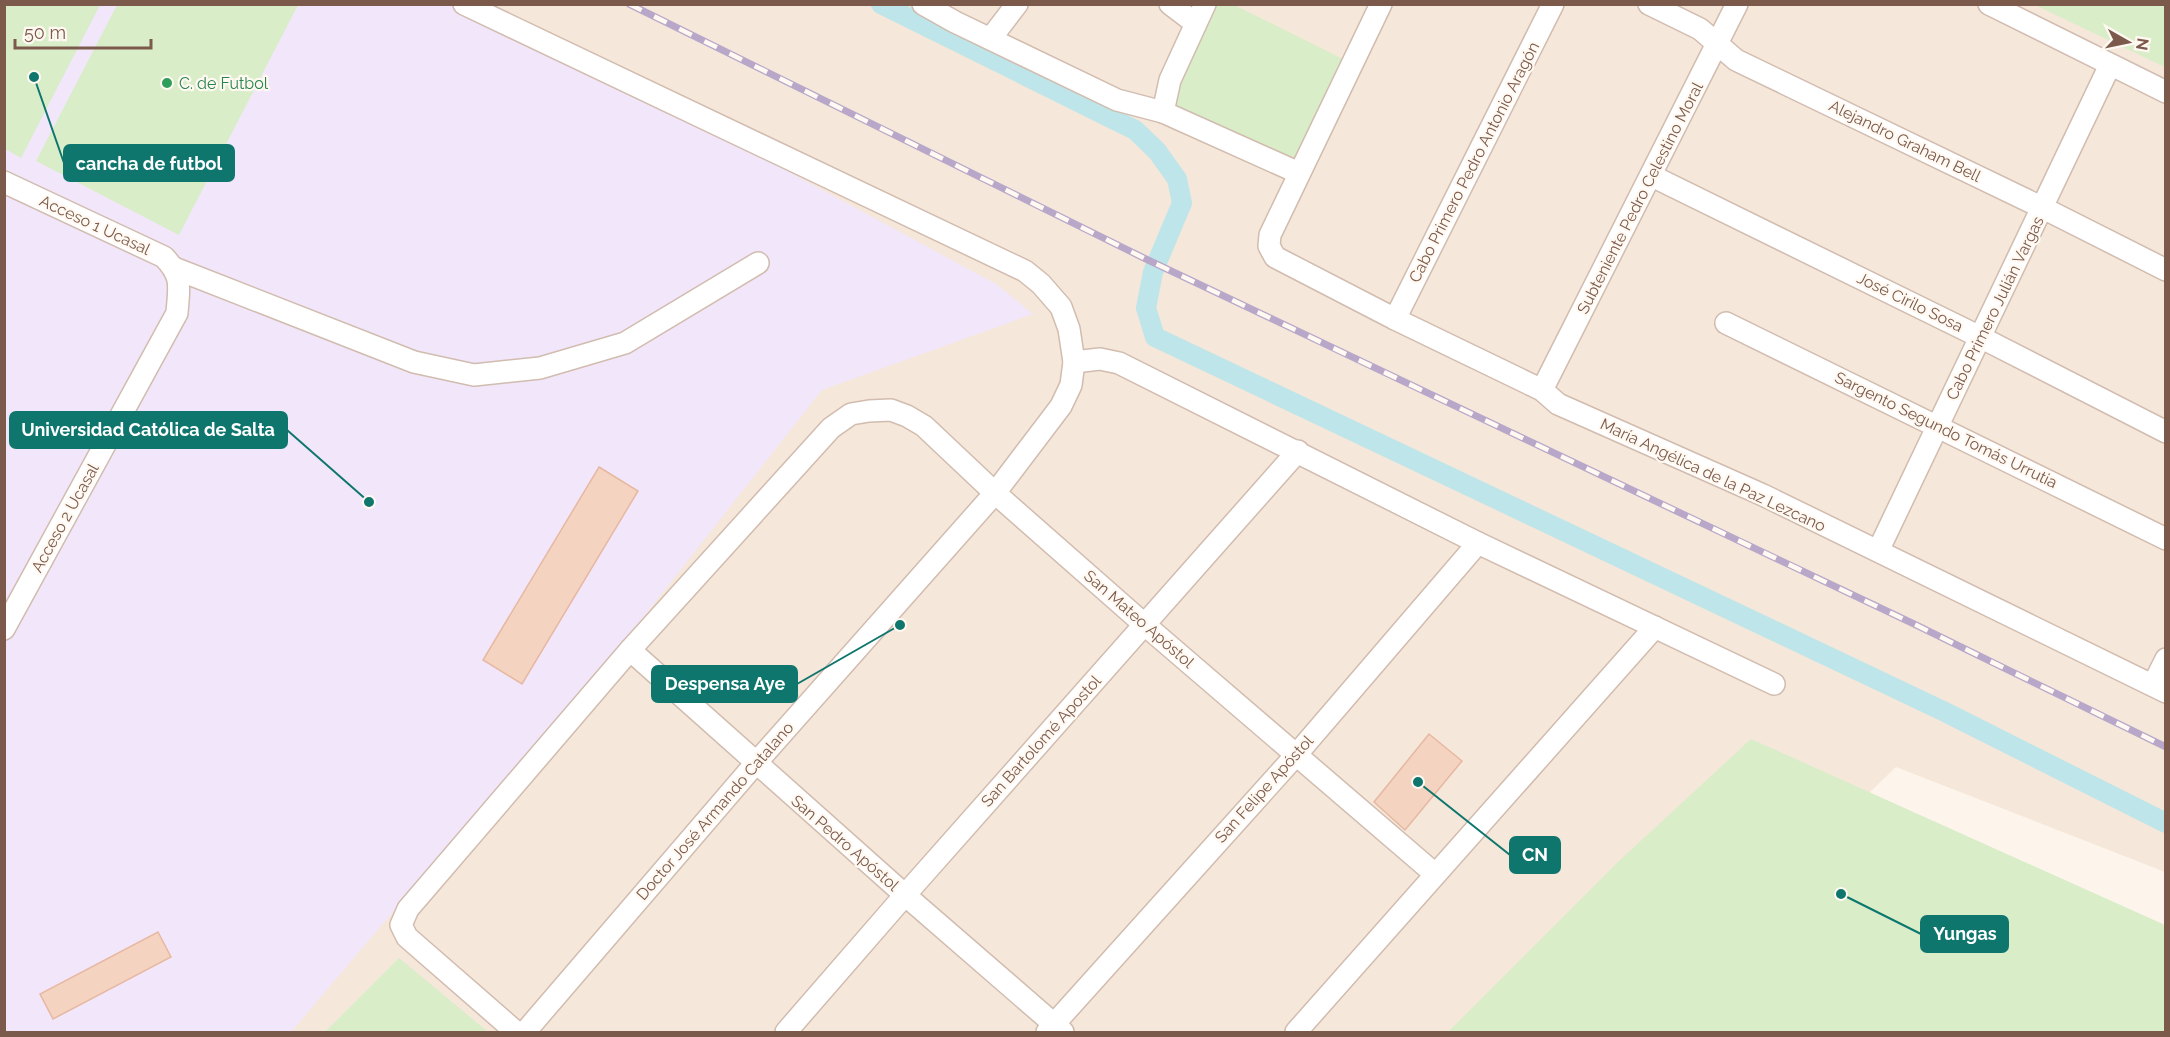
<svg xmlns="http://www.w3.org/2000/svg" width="2170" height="1037" font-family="Raleway,sans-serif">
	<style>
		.residential { fill: #f5e7d9 }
		.education { fill: #f2e7fa }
		.green { fill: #d8edc8 }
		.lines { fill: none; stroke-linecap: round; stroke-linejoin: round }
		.canal { stroke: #bee5e9; stroke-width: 20 }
		.building { fill: #f4d3c1; stroke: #e7b8a1; stroke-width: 1.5 }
		.minor-casing { stroke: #d1bcaf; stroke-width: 24 }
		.minor { stroke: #fff; stroke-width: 21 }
		.rail-casing { stroke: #b8a7c9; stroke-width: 7 }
		.rail { stroke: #fff9f2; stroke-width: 4.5; stroke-dasharray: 14; stroke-linecap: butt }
		.leisure-dot { fill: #2e9e5b; stroke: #fff9f2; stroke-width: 2 }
		.labels { text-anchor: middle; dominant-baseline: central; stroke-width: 4.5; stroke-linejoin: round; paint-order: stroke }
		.leisure-label { font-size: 16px; fill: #27864d; stroke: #fff9f2; text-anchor: start }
		.street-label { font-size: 16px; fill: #7b5a4c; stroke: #fff9f2 }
		.leader { fill: none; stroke: #0f766e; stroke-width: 2 }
		.callout-dot { fill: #0f766e; stroke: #fff9f2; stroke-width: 2 }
		.callout { fill: #0f766e; stroke: #0f766e; stroke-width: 2 }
		.callout-label { font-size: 18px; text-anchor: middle; font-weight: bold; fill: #fff }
	</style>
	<rect width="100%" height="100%" fill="#fdf5eb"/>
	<polygon class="residential" points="5,5 2165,5 2165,872 1896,767 1621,1032 5,1032"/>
	<polygon class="education" points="5,5 481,5 996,284 1033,314 822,390 645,615 291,1032 5,1032"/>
	<g class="green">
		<polygon points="4,5 100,5 21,158 5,149"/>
		<polygon points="117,5 298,5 179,235 36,161"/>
		<polygon points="1206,5 1234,5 1353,64 1299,173 1163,112"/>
		<polygon points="2035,5 2165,5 2165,67"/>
		<polygon points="1751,739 2165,925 2165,1032 1448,1032 1618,862"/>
		<polygon points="399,958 488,1032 325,1032"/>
	</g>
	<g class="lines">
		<polyline class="canal" points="881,4 1135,130 1157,151 1177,179 1182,203 1153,272 1146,308 1155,337 1943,711 2166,823"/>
	</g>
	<g class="building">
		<polygon points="599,467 638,491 522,684 483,660"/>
		<polygon points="1429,734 1462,761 1405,830 1374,802"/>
		<polygon points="158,932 171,957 53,1019 40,994"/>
	</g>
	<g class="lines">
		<g class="minor-casing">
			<g id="minor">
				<polyline points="464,4 1025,271 1041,284 1061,307 1069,329 1074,362 1071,385 1061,406 995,493 755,764 525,1032"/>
				<polyline points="923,4 955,22 1117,100 1163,112 1299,173"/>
				<polyline points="1170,4 1195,23"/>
				<polyline points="1381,4 1270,235 1269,246 1275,257 1395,319 1542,390 1558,404 1763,495 2166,692"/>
				<polyline points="1649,4 1700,29 1736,60 2043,208 2166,270"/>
				<polyline points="1989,4 2166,92"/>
				<polyline points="991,38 1017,4"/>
				<polyline points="1163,112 1170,80 1205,4"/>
				<polyline points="1652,176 1980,337 2166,432"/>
				<path d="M4,182L164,257C183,277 179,286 177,313L4,629"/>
				<polyline points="174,268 414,362 474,375 540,368 625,343 758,263"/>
				<polyline points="1395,319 1553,4"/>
				<polyline points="1726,323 2166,539"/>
				<polyline points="1074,362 1100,359 1119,363 1478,543 1774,684"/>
				<polyline points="1542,390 1737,4"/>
				<polyline points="1878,551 2110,65"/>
				<polyline points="630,650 905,895 1063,1032"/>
				<polyline points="2153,685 2166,659"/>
				<polyline points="516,1032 407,937 401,925 408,909 630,650 831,428 851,414 869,411 891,410 907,416 924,426 995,493 1145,625 1435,874"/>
				<polyline points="786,1032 905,895 1298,451"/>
				<polyline points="1047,1032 1296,755 1478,543"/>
				<polyline points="1296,1032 1655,627"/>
			</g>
		</g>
		<use href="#minor" class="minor"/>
		<g class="rail-casing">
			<polyline id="rail" points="629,4 1148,260 1912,623 2166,747"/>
		</g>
		<use href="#rail" class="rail"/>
	</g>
	<circle class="leisure-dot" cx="167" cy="83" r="6"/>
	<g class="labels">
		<g class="leisure-label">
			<text x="179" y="83">C. de Futbol</text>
		</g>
		<g class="street-label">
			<text transform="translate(1905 141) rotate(26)">Alejandro Graham Bell</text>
			<text transform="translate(1474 162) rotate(-63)">Cabo Primero Pedro Antonio Aragón</text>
			<text transform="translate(1640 198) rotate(-63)">Subteniente Pedro Celestino Moral</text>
			<text transform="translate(95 225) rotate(25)">Acceso 1 Ucasal</text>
			<text transform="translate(1910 302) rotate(26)">José Cirilo Sosa</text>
			<text transform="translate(1995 308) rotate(-64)">Cabo Primero Julián Vargas</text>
			<text transform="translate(1946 430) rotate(26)">Sargento Segundo Tomás Urrutia</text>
			<text transform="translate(1713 475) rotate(25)">María Angélica de la Paz Lezcano</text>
			<text transform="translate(65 518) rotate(-61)">Acceso 2 Ucasal</text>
			<text transform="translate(1139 619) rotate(41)">San Mateo Apóstol</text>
			<text transform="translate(1041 741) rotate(-48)">San Bartolomé Apostol</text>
			<text transform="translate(1264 789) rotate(-48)">San Felipe Apóstol</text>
			<text transform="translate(715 811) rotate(-49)">Doctor José Armando Catalano</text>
			<text transform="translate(845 843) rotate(41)">San Pedro Apóstol</text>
		</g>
	</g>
	<path class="leader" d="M34 77L64 163M369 502L287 430M900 625L797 684M1418 782L1510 855M1841 894L1921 934"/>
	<g class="callout-dot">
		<circle cx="34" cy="77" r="6"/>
		<circle cx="369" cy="502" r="6"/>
		<circle cx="900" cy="625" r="6"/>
		<circle cx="1418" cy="782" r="6"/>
		<circle cx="1841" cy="894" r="6"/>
	</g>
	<g class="callout">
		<rect x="64" y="145" width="170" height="36" rx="6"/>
		<rect x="10" y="412" width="277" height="36" rx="6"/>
		<rect x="652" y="666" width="145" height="36" rx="6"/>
		<rect x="1510" y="837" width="50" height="36" rx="6"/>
		<rect x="1921" y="916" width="87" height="36" rx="6"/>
	</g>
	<g class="callout-label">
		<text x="149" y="170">cancha de futbol</text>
		<text x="148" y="436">Universidad Católica de Salta</text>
		<text x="725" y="690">Despensa Aye</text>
		<text x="1535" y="861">CN</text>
		<text x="1965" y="940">Yungas</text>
	</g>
	<rect width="2170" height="1037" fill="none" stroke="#7b5a4c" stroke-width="12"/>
	<g transform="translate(2128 42) rotate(99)" stroke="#fff9f2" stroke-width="4.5" paint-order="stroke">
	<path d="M0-4.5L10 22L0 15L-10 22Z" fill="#7b5a4c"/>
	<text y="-9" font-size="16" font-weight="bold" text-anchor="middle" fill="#7b5a4c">N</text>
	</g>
	<path d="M15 39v9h136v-9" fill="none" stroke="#7b5a4c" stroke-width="3"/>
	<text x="24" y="39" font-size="18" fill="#7b5a4c" stroke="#fff9f2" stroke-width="4.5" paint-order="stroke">50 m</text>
</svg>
